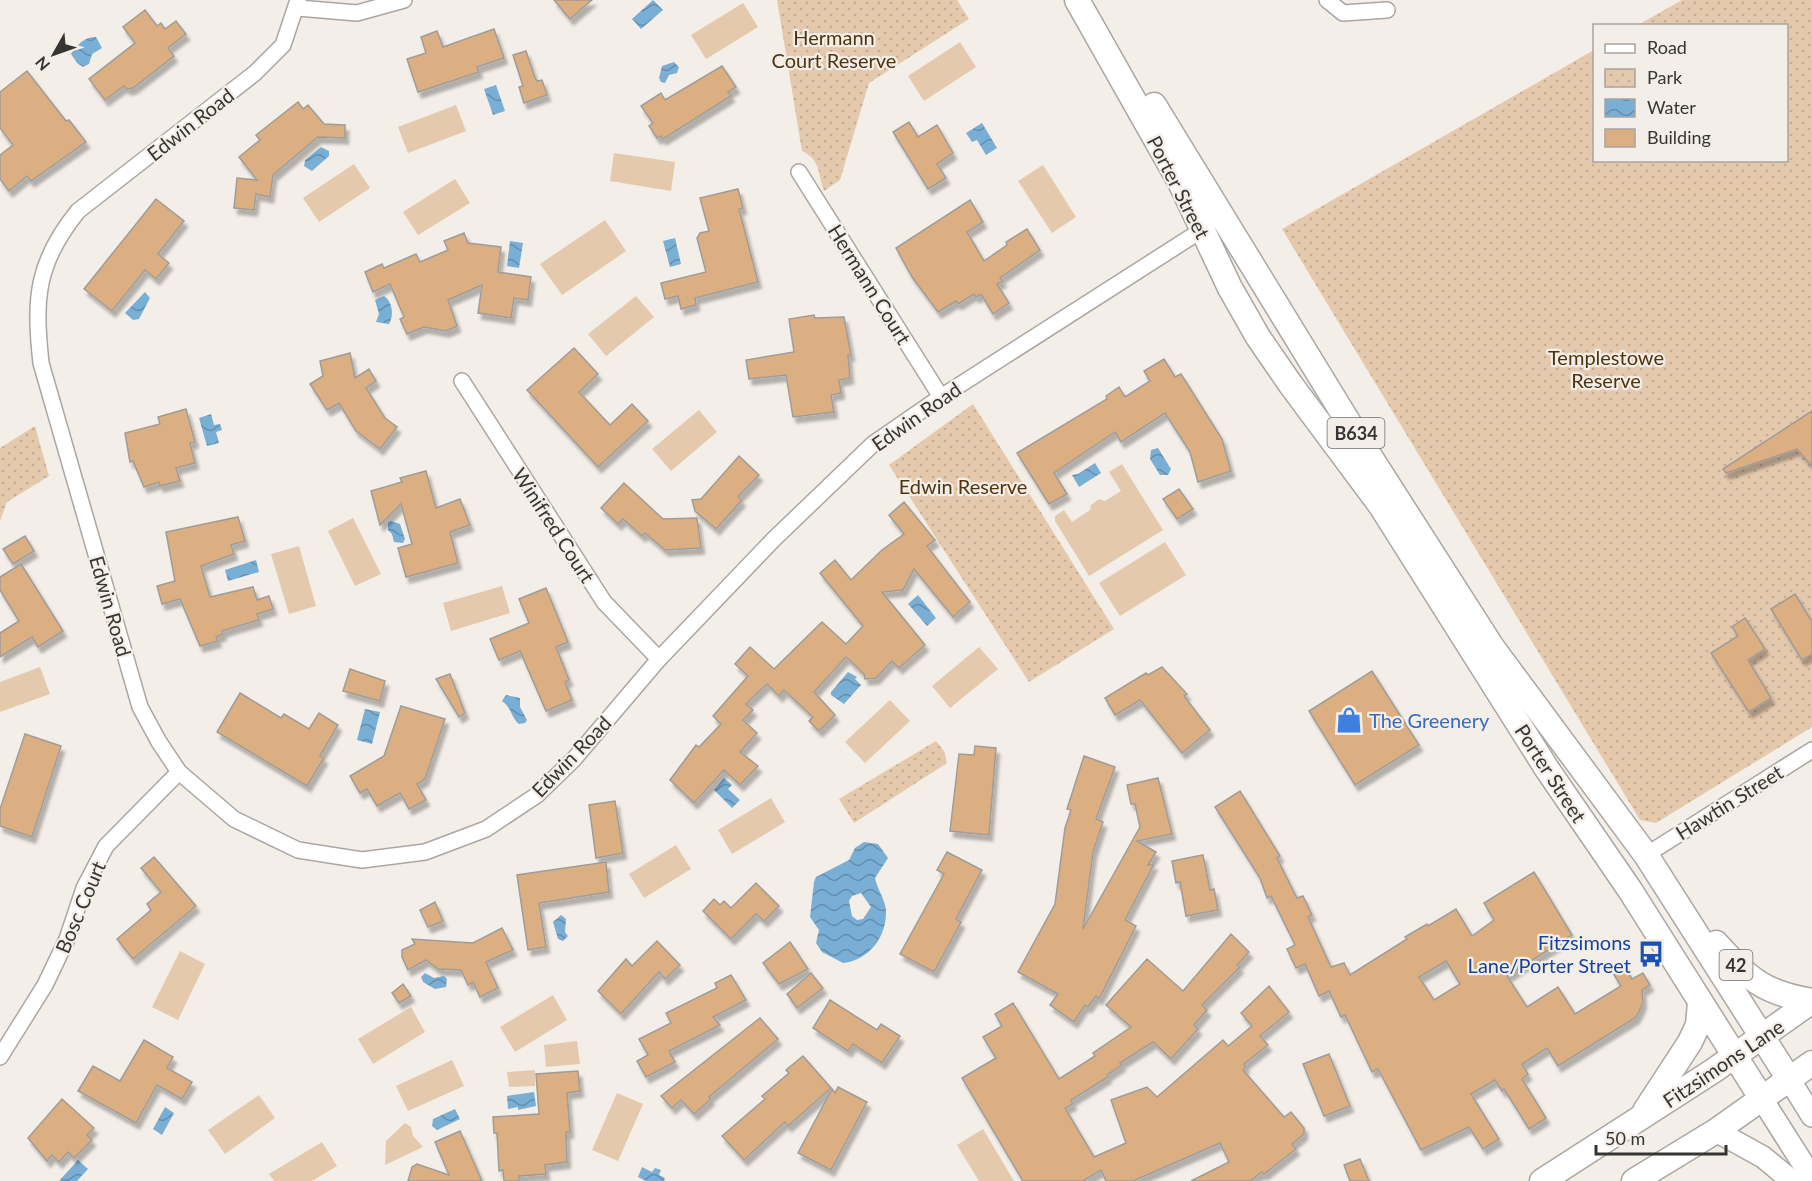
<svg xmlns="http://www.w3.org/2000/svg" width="1812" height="1181" font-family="Lato,sans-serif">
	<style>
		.grass { fill: #e5c9ad }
		.park { fill: url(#park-dots) }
		.water { fill: url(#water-waves); fill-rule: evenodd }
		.building { fill: #dbaf81; stroke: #a19c97; stroke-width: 1.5; fill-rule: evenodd; filter: url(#shadow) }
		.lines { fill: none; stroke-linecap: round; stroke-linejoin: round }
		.street-casing { stroke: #aba6a1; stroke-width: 18 }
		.secondary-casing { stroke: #aba6a1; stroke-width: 24 }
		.primary-casing { stroke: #aba6a1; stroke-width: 27 }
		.street { stroke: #fff; stroke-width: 15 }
		.secondary { stroke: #fff; stroke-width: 21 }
		.primary { stroke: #fff; stroke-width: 24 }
		.labels { text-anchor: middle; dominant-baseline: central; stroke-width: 4.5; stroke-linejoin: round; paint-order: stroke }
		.shield { fill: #f3eee8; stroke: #6f6c69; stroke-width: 1.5 }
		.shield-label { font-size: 18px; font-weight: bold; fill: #373533 }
		.park-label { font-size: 20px; fill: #51330e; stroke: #f3eee8 }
		.street-label { font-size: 20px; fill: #373533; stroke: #f3eee8 }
		.shop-label { font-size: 20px; fill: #366cbe; stroke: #f3eee8; text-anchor: start }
		.transit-label { font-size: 20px; fill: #164399; stroke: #f3eee8; text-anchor: end }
	</style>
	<defs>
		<pattern id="park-dots" width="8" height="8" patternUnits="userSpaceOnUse" patternTransform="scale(1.5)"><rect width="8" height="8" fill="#e5c9ad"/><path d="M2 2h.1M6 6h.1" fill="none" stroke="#c5ad95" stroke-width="1.8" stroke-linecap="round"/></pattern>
		<pattern id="water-waves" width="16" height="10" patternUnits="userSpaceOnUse" patternTransform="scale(1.5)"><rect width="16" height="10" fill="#79aed5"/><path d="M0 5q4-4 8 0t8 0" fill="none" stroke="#648ead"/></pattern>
		<filter id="shadow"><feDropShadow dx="3.5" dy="6" stdDeviation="1.5" flood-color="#0004"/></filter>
	</defs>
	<rect width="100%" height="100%" fill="#f3eee8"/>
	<g class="grass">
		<polygon points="743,3 758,27 706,59 691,35"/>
		<polygon points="960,42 976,67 924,101 908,76"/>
		<polygon points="456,105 466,131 408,153 398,127"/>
		<polygon points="614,153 675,162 671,191 610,181"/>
		<polygon points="354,164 370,188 319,222 303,198"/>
		<polygon points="1043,165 1076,217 1052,233 1018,181"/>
		<polygon points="455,179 470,203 418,235 403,212"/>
		<polygon points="605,220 626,251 562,295 540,264"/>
		<polygon points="636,296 654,317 606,356 588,334"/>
		<polygon points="699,410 717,432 671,471 652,449"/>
		<polygon points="1122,464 1163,530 1089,576 1055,521 1055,516 1064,510 1072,522 1090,510 1091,505 1099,499 1105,501 1121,491 1109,472"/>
		<polygon points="353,518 381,574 355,586 328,531"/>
		<polygon points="1165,542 1186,575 1120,616 1099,583"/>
		<polygon points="299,546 316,606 289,614 271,554"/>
		<polygon points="502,586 510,613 451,631 443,603"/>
		<polygon points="979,647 998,669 950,708 932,686"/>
		<polygon points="40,667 50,694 0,712 0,682"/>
		<polygon points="890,700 910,721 865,763 845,742"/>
		<polygon points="771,798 785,822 732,854 718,830"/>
		<polygon points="676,845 691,869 644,898 629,874"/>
		<polygon points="180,951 205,964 178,1020 152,1007"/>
		<polygon points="553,995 567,1020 515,1052 500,1027"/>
		<polygon points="411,1007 425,1032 373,1064 358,1039"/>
		<polygon points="577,1041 580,1064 546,1067 544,1045"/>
		<polygon points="452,1060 464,1086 408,1111 396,1086"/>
		<polygon points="535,1070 535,1086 509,1087 507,1072"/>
		<polygon points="617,1093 643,1104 618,1161 592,1150"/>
		<polygon points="259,1095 275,1118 225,1154 208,1130"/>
		<polygon points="405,1123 411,1127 413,1136 423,1147 385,1165 386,1141"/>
		<polygon points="983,1129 1014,1181 979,1181 957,1145"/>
		<polygon points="322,1142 337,1166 312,1181 274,1181 269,1174"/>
	</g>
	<g class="park">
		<path d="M777,0H957L969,19L869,83L840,180L824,191C818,175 821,160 802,151Z"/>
		<polygon points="1682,0 1812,0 1812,727 1656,823 1640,820 1282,229 1594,50 1594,160 1786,160 1786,26 1638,25"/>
		<polygon points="973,404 1114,629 1029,682 889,465"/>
		<polygon points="35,426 49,476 7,502 0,521 0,448"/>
		<polygon points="936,741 944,751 947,763 854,823 839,799"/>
	</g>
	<g class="water">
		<polygon points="653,0 663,10 641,29 632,19"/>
		<path d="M96,37L102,48L92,54L89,64L83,67L77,63L71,54C77,45 85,36 96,37Z"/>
		<polygon points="674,62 679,67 677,73 669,75 665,83 661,82 659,78 662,66"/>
		<polygon points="496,85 505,111 493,115 484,89"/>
		<polygon points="982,123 997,148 986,155 977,140 972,142 966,133"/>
		<polygon points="321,147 329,151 329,156 312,171 304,166 305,160"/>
		<polygon points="675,238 681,264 670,267 663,241"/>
		<polygon points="510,241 523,243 519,268 507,266"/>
		<polygon points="145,292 150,298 139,319 133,320 125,313"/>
		<path d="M384,296C393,302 394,316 389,324L376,322L379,314L375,300Z"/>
		<polygon points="211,414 214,425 220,424 222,430 216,432 219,443 207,446 199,418"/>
		<polygon points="1158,448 1171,469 1168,475 1160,475 1150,459 1151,450"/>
		<polygon points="1095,463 1101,473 1079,487 1072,475 1078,474"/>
		<polygon points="391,521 400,524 405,539 403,543 394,542 392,534 388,530 388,523"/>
		<polygon points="256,560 259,572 228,581 225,570"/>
		<polygon points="918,595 936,618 927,626 908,604"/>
		<polygon points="848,672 857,677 855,679 861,685 844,704 831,695 831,692"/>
		<path d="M506,695L520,698V707L527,720L525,723L519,724C511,718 512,708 502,701Z"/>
		<polygon points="365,709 380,712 372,744 357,740"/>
		<polygon points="724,778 732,785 728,789 740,800 732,808 714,790"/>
		<path d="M864,842L878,844L888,858L875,878C877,889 885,899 886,910C887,936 870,960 843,963L822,952L816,943L819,930L810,917L814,882L816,877L849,860L855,848ZM861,893L871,907L863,919L857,920L852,916L849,901L852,896Z"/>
		<polygon points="561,915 566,919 565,932 568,936 563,941 558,939 553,922"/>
		<polygon points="425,973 434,978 444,976 447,979 446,987 435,989 423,982 421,977"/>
		<polygon points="534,1092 536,1106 518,1110 518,1107 508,1109 507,1096"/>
		<polygon points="165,1107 174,1113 162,1135 153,1129"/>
		<polygon points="455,1109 460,1119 437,1130 432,1126 433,1119"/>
		<polygon points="78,1160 88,1169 77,1181 59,1181"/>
		<polygon points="642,1167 652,1172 655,1168 661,1170 659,1175 665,1178 664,1181 646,1181 638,1177"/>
	</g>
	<g class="building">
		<polygon points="554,0 592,0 570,19"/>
		<polygon points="145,10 157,26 161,23 165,29 176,21 186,34 168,48 174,56 133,88 127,89 124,86 105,100 89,79 135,43 123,27"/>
		<polygon points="494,29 504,58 477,67 479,72 418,92 407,59 426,53 421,37 437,31 443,47"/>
		<polygon points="526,51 535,78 537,81 542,80 547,95 524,103 519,87 523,86 513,55"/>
		<polygon points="722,66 736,87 728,92 731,96 663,139 661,136 657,138 649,126 653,123 641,106 661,93 665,100"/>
		<polygon points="27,71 66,121 69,120 86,142 31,181 27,176 9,191 0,179 0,155 13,145 0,128 0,92"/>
		<polygon points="298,102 303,109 308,105 324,124 345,125 345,138 318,137 273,175 270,197 256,194 254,210 234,208 237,178 257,180 239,157 260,140 256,135"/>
		<polygon points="909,122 918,137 937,125 953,153 937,164 946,178 928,189 893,132"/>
		<polygon points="738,189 743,208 739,209 758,282 695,298 696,305 681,309 678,296 665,299 661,283 706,272 697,238 700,233 709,231 700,198"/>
		<polygon points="156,199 184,221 158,254 169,263 156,279 145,270 112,311 84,289"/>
		<polygon points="970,200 983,222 967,232 984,261 1007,245 1006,242 1027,229 1040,250 1000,278 1003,281 997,284 1009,303 993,314 981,294 976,297 974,294 958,304 956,301 938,312 912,277 896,248"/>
		<polygon points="464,233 468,243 501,247 498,272 531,277 528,300 514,298 511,318 478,313 482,285 448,300 457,326 446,331 424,327 407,334 400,319 404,317 390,284 373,292 365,272 382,264 384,268 416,254 420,262 448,250 444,241"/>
		<polygon points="814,315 815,318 844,317 851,355 848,355 850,378 839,380 841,393 831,395 834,412 793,417 786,375 749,379 746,360 794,352 789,319"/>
		<polygon points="574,348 598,374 579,392 610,425 632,404 648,421 598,467 527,390"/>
		<polygon points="350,353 355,378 369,369 376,381 366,388 385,418 397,427 380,449 356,431 339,403 327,410 310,384 323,376 320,361"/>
		<polygon points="1164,359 1175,377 1181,374 1222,439 1231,471 1198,482 1190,452 1165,413 1121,442 1115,432 1054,473 1067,494 1049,504 1017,453 1107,399 1106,396 1119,387 1125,397 1150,381 1144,371"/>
		<polygon points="186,409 195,442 190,443 195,463 176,468 180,481 160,486 159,482 144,487 133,461 130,462 125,433 160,424 158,417"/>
		<polygon points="1812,411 1812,466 1797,449 1726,473 1723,469"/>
		<polygon points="739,456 759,475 738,497 742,500 716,529 695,511 692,500 701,499"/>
		<polygon points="426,471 436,508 460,499 470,525 450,532 458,563 406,577 398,548 412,544 401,504 380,525 371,491 402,482 400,478"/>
		<polygon points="624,483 663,519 697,518 701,548 665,550 645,533 642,536 623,519 618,524 601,508"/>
		<polygon points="1179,489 1193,509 1177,519 1163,499"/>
		<polygon points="904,502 935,540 927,546 970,602 953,617 914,569 903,590 882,592 925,645 899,668 892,661 876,678 865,679 864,674 846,657 814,692 835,715 819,731 809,721 813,717 784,690 779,696 767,684 746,704 753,710 743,720 757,733 740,752 758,766 740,785 724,770 694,803 670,780 696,745 699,747 721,724 713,716 748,676 735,664 750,647 774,669 822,622 846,644 863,626 820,573 835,560 851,580 882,550 904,534 889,515"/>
		<polygon points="238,517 245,541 231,545 234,554 201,566 210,597 253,587 257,600 269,596 273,609 257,614 259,620 222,631 223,634 216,637 218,641 200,646 180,599 162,604 157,586 175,581 166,532"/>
		<polygon points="25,536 34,551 13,564 3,549"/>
		<polygon points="21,564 63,631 38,647 32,637 0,657 0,633 19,621 0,590 0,577"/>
		<polygon points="546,588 568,642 556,647 569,680 565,682 572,700 546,711 520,651 499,660 490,639 529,623 519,599"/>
		<polygon points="1795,594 1812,622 1812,654 1802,660 1771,609"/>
		<polygon points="1745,618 1765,649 1748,660 1771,698 1749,712 1711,653 1738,636 1732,627"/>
		<polygon points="1162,667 1187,694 1184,696 1210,730 1182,753 1140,700 1115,715 1105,698 1146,673 1148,675"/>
		<polygon points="350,669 385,681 380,701 343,691"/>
		<polygon points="1372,671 1419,745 1355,785 1309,711"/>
		<polygon points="450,674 465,713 459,717 436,679"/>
		<polygon points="240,693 281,718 284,714 309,729 319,713 338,725 320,756 324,758 307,786 217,732"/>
		<polygon points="401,706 445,719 425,779 417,784 426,800 409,809 400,793 377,806 367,789 360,793 350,776 384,756"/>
		<polygon points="25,734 61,746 32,837 0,826 0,809"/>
		<polygon points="975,746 996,748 989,835 950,831 959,754 974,755"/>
		<polygon points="1084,756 1115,767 1096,819 1103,822 1093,852 1083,929 1140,827 1135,804 1131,804 1127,785 1158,778 1172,834 1137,841 1156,852 1148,865 1154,864 1125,920 1136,926 1099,999 1096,996 1088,1007 1085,1005 1074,1022 1050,1005 1058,994 1018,972 1055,904 1065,828 1071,810 1067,809"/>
		<path d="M1240,791L1280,856L1277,858L1297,898L1303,896L1312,915L1308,917L1331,967L1344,963L1350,975L1407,939L1405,937L1427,924L1428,926L1456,909L1472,936L1494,920L1484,903L1534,872L1572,935L1507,976L1527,1007L1558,987L1575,1014L1621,986L1614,975L1625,968L1632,979L1643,973L1650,985L1642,990L1643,1002L1639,1012L1635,1018L1558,1066L1547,1048L1522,1064L1528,1074L1522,1079L1546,1118L1529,1129L1504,1089L1502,1091L1495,1080L1471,1094L1499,1139L1483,1149L1469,1127L1421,1150L1378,1069L1372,1072L1345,1015L1341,1017L1329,991L1319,996L1305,964L1296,968L1287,949L1295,945L1271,896L1267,898L1260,878L1215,807ZM1446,961L1460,984L1434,1000L1419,977Z"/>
		<polygon points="615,801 623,853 596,858 589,805"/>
		<polygon points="947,852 982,870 956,919 961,922 934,972 900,954 944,874 937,870"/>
		<polygon points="1203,855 1210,890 1214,889 1218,910 1186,916 1180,882 1176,883 1172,861"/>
		<polygon points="154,857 196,906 133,959 117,939 151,910 147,904 161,892 141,868"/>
		<polygon points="606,862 609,892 539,903 546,947 528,950 517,875"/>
		<polygon points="756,883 779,906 764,921 756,914 731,939 703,911 714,899 720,905 724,901 731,908"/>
		<polygon points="435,902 443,921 428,927 420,910"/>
		<polygon points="502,928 513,950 486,962 498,988 480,997 473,982 468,985 461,970 438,969 426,960 408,970 402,957 402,950 415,944 412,939 473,943"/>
		<polygon points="1231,934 1249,952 1237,965 1240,967 1202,1005 1207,1010 1194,1025 1198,1029 1171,1059 1153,1042 1120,1063 1122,1065 1107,1075 1108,1077 1071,1100 1073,1104 1065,1108 1094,1157 1126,1143 1111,1100 1147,1087 1157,1097 1223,1040 1228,1046 1252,1026 1241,1013 1269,986 1289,1012 1260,1036 1268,1045 1244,1064 1246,1067 1243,1070 1284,1117 1291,1112 1304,1128 1304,1134 1292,1144 1296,1149 1264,1174 1262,1172 1250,1181 1191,1181 1229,1162 1220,1143 1133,1181 1106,1181 1101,1170 1083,1181 1023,1181 962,1078 996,1058 983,1037 1002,1026 995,1014 1013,1003 1059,1079 1095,1056 1093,1053 1131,1027 1106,1005 1147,959 1183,991"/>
		<polygon points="657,941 680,965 665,979 659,972 621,1014 598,991 626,959 632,966"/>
		<polygon points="790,942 808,969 779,984 763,963"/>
		<polygon points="811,973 823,988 797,1008 787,994"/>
		<polygon points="731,975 746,1000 713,1017 720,1025 669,1051 675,1062 646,1077 637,1061 648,1055 639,1039 671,1023 666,1013 717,988 715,983"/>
		<polygon points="403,984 411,996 399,1003 392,993"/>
		<polygon points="830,1000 877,1030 881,1024 900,1036 882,1063 853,1044 848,1051 813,1028"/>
		<polygon points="760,1018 778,1039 709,1097 711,1099 694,1114 681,1100 672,1108 661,1096"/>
		<polygon points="144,1040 173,1057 167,1068 192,1082 182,1099 157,1085 136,1123 78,1091 93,1066 120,1081"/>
		<polygon points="1329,1054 1350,1106 1324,1116 1303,1064"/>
		<polygon points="803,1056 831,1088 788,1126 785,1122 744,1160 722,1136 765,1099 762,1096 789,1073 786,1070"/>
		<polygon points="578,1071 580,1091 567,1093 570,1132 566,1132 567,1162 545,1165 546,1174 519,1176 519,1181 504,1181 503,1170 499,1171 497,1133 494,1133 493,1117 539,1114 536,1074"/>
		<polygon points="838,1087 867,1102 831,1170 798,1153 832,1089 835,1093"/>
		<polygon points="62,1099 94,1128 87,1135 92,1140 74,1158 68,1152 59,1162 52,1155 47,1161 28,1138"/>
		<polygon points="460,1131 482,1181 408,1181 412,1167 417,1164 449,1175 435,1142"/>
		<polygon points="1360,1159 1369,1181 1350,1181 1344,1165"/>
	</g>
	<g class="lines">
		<g class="street-casing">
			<g id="street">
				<path d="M298,0L283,45L255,73L78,211C36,263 34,299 41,363L140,707L159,742L179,772L234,819L298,850L362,860L425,852L486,829L537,795L574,759L659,659L774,539L873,444L941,397L1208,226"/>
				<polyline points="1327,0 1343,13 1387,10"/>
				<polyline points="298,8 357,13 404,0"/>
				<polyline points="799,172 941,397"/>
				<polyline points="462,381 604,602 659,659"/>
				<polyline points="1646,855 1812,750"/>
				<polyline points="0,1057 45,985 67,939 84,888 106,846 179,772"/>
			</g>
		</g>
		<g class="secondary-casing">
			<g id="secondary">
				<polyline points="1789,1079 1812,1116"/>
				<polyline points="1762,1099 1812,1178"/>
				<polyline points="1716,1131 1763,1157 1792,1181"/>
			</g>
		</g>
		<g class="primary-casing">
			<g id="primary">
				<polyline points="1077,0 1180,182 1230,288 1258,337 1291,385 1381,506 1547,769 1630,890 1762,1099"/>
				<polyline points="1154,105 1355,433 1492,647 1646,855 1789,1079"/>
				<path d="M1716,943C1749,979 1763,993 1812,1001"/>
				<polyline points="1645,1111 1690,1042 1698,1025 1700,1003"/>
				<polyline points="1542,1181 1713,1071 1812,1001"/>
				<polyline points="1634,1181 1716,1131 1812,1063"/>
			</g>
		</g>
		<use href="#street" class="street"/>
		<use href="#secondary" class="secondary"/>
		<use href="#primary" class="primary"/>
	</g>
	<defs>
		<g id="shop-bare" transform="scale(2.07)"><path d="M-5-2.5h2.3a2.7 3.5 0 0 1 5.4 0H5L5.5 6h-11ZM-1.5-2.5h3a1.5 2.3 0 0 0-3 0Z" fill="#3f7fe0" stroke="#f3eee8" stroke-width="2.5" paint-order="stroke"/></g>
		<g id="bus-bare" transform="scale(2.07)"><path d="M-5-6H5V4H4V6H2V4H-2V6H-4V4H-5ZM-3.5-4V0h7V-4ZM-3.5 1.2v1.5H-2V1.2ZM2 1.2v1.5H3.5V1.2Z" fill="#1a4fb4" stroke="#f3eee8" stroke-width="2.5" paint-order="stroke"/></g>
	</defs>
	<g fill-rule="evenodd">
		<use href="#shop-bare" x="1349" y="720"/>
		<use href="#bus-bare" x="1651" y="954"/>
	</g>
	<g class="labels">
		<g class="shield">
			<rect x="1327.5" y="418" width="57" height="30" rx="4.5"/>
			<rect x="1719.5" y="950" width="33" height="30" rx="4.5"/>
		</g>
		<g class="shield-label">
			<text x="1356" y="433">B634</text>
			<text x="1736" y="965">42</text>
		</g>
		<g class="park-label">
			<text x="834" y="37">Hermann<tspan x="834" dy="23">Court Reserve</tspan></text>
			<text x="1606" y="357">Templestowe<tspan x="1606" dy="23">Reserve</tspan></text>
			<text x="963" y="486">Edwin Reserve</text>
		</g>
		<g class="street-label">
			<text transform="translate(190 124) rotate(-38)">Edwin Road</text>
			<text transform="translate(1179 187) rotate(63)">Porter Street</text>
			<text transform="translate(870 284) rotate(58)">Hermann Court</text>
			<text transform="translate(916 416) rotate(-35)">Edwin Road</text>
			<text transform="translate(554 525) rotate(57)">Winifred Court</text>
			<text transform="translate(111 606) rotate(74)">Edwin Road</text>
			<text transform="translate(571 756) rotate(-46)">Edwin Road</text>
			<text transform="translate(1551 773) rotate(57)">Porter Street</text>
			<text transform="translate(1729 802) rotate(-32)">Hawtin Street</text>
			<text transform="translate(80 907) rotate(-67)">Bosc Court</text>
			<text transform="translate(1723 1063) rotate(-34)">Fitzsimons Lane</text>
		</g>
		<g class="shop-label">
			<text x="1369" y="720">The Greenery</text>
		</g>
		<g class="transit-label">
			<text x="1631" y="942">Fitzsimons<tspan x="1631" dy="23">Lane/Porter Street</tspan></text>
		</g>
	</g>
	<rect x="1593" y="24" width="195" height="138" fill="#f3eee8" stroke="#a8a4a0" stroke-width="1.5"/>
	<rect x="1605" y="44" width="30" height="9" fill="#ffffff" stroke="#a8a4a0" stroke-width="1.5"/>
	<text x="1647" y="54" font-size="18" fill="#373533">Road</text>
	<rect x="1605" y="69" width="30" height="18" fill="url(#park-dots)" stroke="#a8a4a0" stroke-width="1.5"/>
	<text x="1647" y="84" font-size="18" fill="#373533">Park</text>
	<rect x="1605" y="99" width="30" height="18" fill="url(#water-waves)" stroke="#a8a4a0" stroke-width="1.5"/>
	<text x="1647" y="114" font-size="18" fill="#373533">Water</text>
	<rect x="1605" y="129" width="30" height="18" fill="#dbaf81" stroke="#a8a4a0" stroke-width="1.5"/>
	<text x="1647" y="144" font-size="18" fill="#373533">Building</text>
	<g transform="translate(54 54) rotate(230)" stroke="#f3eee8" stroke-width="4.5" paint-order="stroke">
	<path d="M0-4.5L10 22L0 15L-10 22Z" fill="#373533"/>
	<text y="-9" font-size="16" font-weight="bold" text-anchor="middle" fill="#373533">N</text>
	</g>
	<path d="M1596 1145v9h130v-9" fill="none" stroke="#373533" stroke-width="3"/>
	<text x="1605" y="1145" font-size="18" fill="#373533" stroke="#f3eee8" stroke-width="4.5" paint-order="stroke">50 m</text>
</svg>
